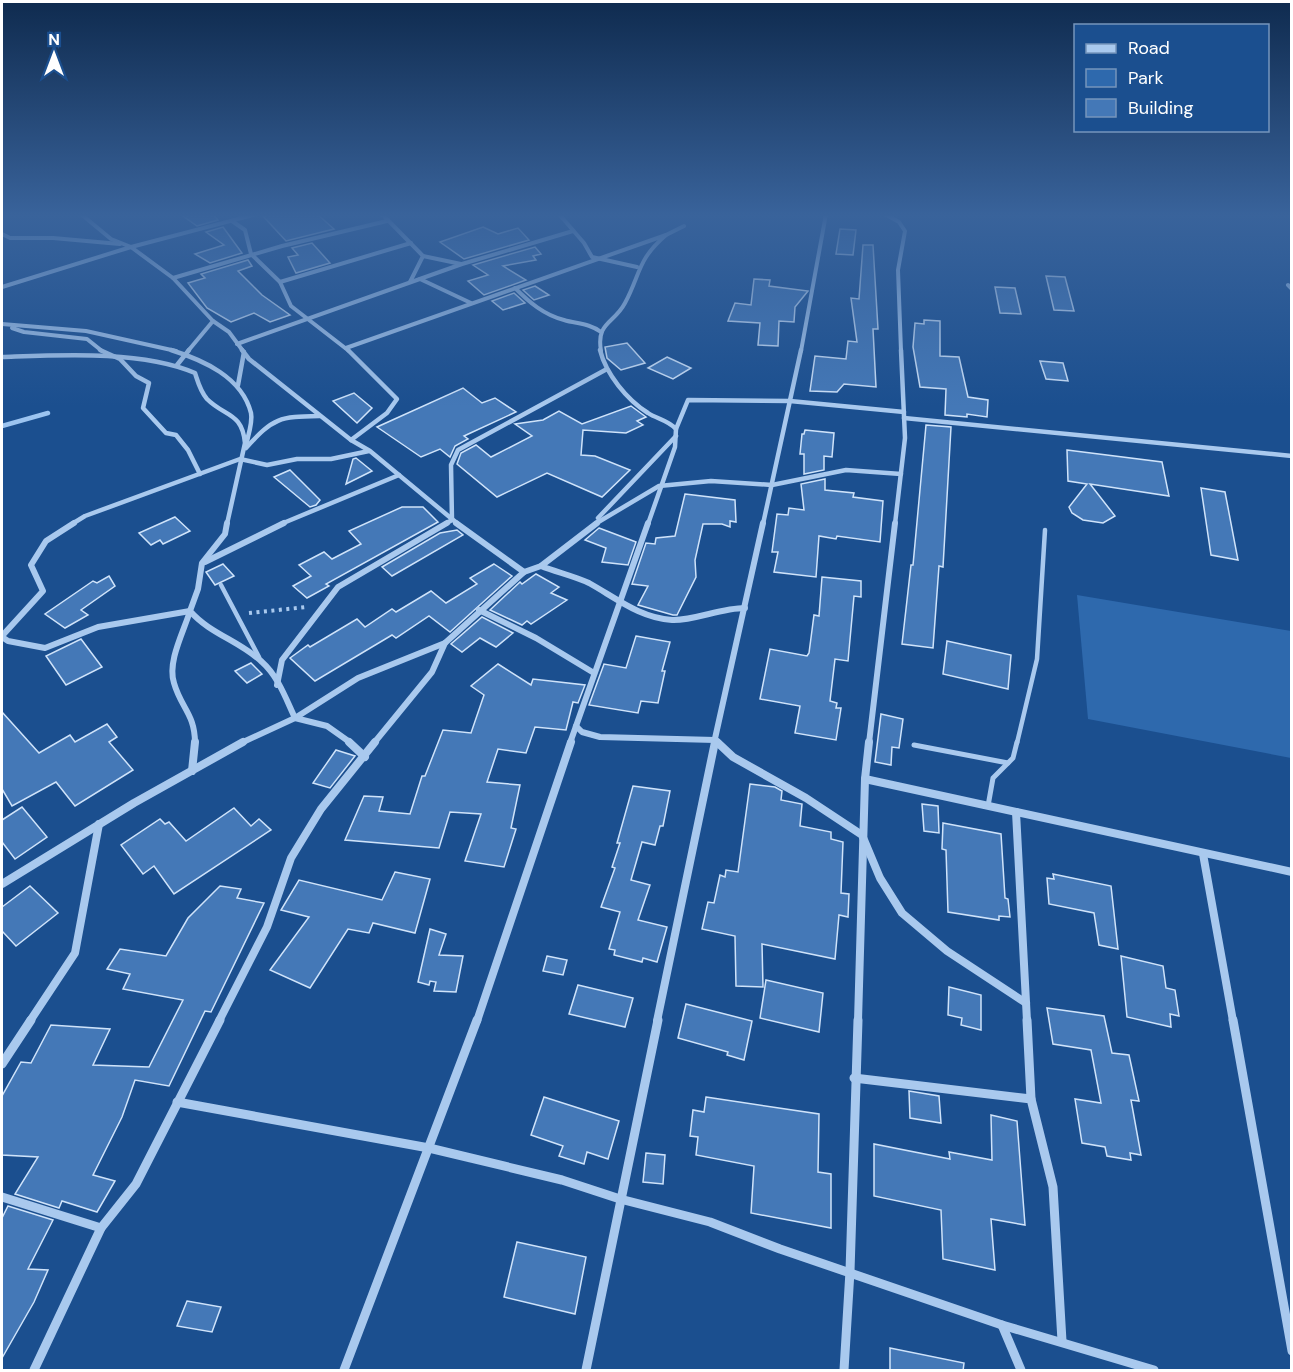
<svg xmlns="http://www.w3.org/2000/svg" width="1293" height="1372" font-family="'DM Sans',sans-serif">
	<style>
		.green { fill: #2e69ad }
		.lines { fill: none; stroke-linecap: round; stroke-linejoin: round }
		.stream { stroke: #9cc4f0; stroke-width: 4.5 }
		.building { fill: #4478b7; stroke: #cfe3fa; stroke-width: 1.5 }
		.path { stroke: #a9c9ee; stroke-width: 4; stroke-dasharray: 3 4.5; stroke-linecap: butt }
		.lane-far1 { stroke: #a9c9ee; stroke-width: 4.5 }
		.lane { stroke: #a9c9ee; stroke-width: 5 }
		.street-far4 { stroke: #a9c9ee; stroke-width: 4 }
		.street-far3 { stroke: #a9c9ee; stroke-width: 4.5 }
		.street-far2 { stroke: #a9c9ee; stroke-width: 6 }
		.street-far1 { stroke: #a9c9ee; stroke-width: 8 }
		.street { stroke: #a9c9ee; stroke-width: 9 }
	</style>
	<rect width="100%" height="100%" fill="#1b4f8f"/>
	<polygon class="green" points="1077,595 1291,631 1291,758 1088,719"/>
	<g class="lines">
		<polyline class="stream" points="2,426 48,413"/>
	</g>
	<g class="building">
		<polygon points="180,214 213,214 218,220 197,226"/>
		<polygon points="261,214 317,214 334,229 286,241"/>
		<polygon points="223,227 242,253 210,263 195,254 224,245 206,232"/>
		<polygon points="483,227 498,234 518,228 529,240 464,259 440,242"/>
		<polygon points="840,229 856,230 853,255 836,254"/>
		<polygon points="312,243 330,263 296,273 288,257 298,255 292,248"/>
		<polygon points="863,245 873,245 878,329 873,329 876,387 844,384 837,392 810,391 815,356 846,359 848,341 857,342 851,298 859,299"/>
		<polygon points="535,247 541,254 533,256 536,260 503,266 526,280 484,295 468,281 488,275 473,265"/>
		<polygon points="248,260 252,266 238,271 262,295 290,315 270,322 254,313 231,322 207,308 188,283 205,278 201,274"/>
		<polygon points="1046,276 1065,277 1074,311 1054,310"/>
		<polygon points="754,279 770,280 769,286 808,291 795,307 794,322 779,321 778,346 758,345 760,323 728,321 735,303 751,305"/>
		<polygon points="535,286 549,295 534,300 523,290"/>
		<polygon points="995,287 1015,288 1021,314 1000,313"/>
		<polygon points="514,293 525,303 503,310 492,301"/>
		<polygon points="924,320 940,321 940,356 959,357 968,397 988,400 987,417 967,414 967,417 945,415 946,389 920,387 913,347 915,323 924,324"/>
		<polygon points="627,343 645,363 621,370 607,358 605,347"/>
		<polygon points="667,357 691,368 673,379 648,368"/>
		<polygon points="1040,361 1063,363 1068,381 1046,379"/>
		<polygon points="463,388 482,403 495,398 516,412 464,436 468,439 455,446 450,457 440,449 421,457 377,427"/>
		<polygon points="354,393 372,408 357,423 333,401"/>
		<polygon points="631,406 646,417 637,421 643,425 626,433 583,430 581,455 595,456 630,470 602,497 547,473 497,497 457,464 461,453 476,445 491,457 532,436 515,424 543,420 559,411 582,424"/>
		<polygon points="926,425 951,427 943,567 939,566 933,648 902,644 911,565 913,565"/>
		<polygon points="805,430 834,433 832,457 824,456 824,470 804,474 804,454 800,454 802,434 804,434"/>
		<polygon points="1067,450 1162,462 1169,496 1090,484 1115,516 1103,523 1083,520 1072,513 1069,507 1087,484 1068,481"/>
		<polygon points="356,458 372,471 346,484 353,459"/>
		<polygon points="290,470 320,500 316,505 310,507 274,477"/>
		<polygon points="825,479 825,490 854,493 853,497 883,501 880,542 837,536 836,539 819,536 816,577 774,572 778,552 772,552 777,514 788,515 789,508 804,510 801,484"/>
		<polygon points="1201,488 1225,492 1238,560 1211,555"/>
		<polygon points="685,494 735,500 736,522 730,521 730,527 722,524 703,524 695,560 696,577 677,615 673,615 638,605 648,586 632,584 646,543 655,544 656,538 675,536"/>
		<polygon points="402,507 423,507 438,522 326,584 329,586 307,598 293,586 311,576 299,565 324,552 332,559 361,544 349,531"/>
		<polygon points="175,517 190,531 163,544 160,540 151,545 139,533"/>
		<polygon points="599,528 636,542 628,565 602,562 606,548 585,540"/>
		<polygon points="457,530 463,535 392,576 382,567 440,533"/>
		<polygon points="223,564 234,576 215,585 206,572"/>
		<polygon points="494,564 512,576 450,632 429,616 396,638 392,635 315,681 290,658 308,645 310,647 357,619 365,627 392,609 396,612 431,591 446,603 477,584 470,578"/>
		<polygon points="536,574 559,587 551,593 567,600 531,624 527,621 522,625 490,610 520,582 522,584"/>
		<polygon points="109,576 115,586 81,610 88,615 65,628 45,614 93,581 97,583"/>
		<polygon points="822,577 861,581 861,597 854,596 848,661 835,659 830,701 837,703 836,708 841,708 836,740 795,733 800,706 760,699 770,649 807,656 809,653 814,615 819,616"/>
		<polygon points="482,617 513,633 496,647 480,638 462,652 451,644"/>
		<polygon points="636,636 670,642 662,671 665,671 658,703 641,701 638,713 589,705 604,664 626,668"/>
		<polygon points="81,639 102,667 66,685 46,656"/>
		<polygon points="947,641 1011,655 1008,689 943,674"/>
		<polygon points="251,663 262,674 247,683 235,671"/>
		<polygon points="498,664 531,685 533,679 585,685 578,703 573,702 566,730 535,727 526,753 498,749 487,782 520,785 511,828 516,829 504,867 465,861 481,814 450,812 439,848 345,840 364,796 383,797 379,811 410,814 422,776 425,776 443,730 471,733 484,695 471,686"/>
		<polygon points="2,712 39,753 70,735 75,742 107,724 117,737 109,742 133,770 75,806 56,782 12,806 2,789"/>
		<polygon points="881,714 903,719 899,748 892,747 891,765 875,762"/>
		<polygon points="336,750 355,756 330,788 313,783"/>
		<polygon points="750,784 775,787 782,791 781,800 802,804 800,826 831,832 831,839 843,842 841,893 849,894 848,917 839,915 835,959 762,944 763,987 736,986 735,936 702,929 708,902 714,903 720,875 725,877 726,870 738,872"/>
		<polygon points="633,786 670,791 663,826 660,826 655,845 642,842 631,880 650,885 638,920 667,927 657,962 643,958 642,962 614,955 615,950 609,949 620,912 601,907 615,868 612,867 620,843 617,843"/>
		<polygon points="922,804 938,806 939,833 924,831"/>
		<polygon points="22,807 47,837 15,859 2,842 2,820"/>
		<polygon points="234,808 251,826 259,819 271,830 174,894 154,866 143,874 121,845 160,819 165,824 169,822 186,841"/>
		<polygon points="943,823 1001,834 1005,898 1008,899 1010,917 999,916 999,920 948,912 946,850 942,849"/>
		<polygon points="395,872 430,879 415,933 373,923 369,933 348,929 310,988 270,970 309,917 281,910 299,880 382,900"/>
		<polygon points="1053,874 1111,886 1118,949 1099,945 1094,913 1049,904 1047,878 1054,879"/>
		<polygon points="30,886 58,913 16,946 2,931 2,907"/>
		<polygon points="220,886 241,889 237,898 264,903 211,1012 205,1011 169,1086 135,1080 122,1117 93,1175 115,1181 97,1212 62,1201 59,1208 15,1194 38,1157 2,1155 2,1096 21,1062 31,1063 51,1025 110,1029 93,1065 149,1067 183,1000 123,989 130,974 107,969 120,949 166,956 188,918"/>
		<polygon points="430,929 446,934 439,955 463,956 456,992 434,991 436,982 430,981 429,985 418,982"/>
		<polygon points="547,956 567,960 563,975 543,971"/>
		<polygon points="1121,956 1163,966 1166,988 1175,990 1179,1016 1170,1014 1171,1027 1127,1017"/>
		<polygon points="766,980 823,993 819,1032 760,1018"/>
		<polygon points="578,985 633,998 625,1027 569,1014"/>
		<polygon points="949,987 981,995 981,1030 961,1025 962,1018 948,1015"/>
		<polygon points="686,1004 752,1021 744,1060 727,1055 728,1052 678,1038"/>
		<polygon points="1047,1008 1104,1016 1112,1053 1129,1055 1139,1101 1131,1100 1141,1155 1130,1153 1131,1160 1107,1156 1105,1147 1082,1143 1075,1099 1101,1103 1091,1050 1053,1044"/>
		<polygon points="909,1091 939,1096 941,1123 910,1118"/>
		<polygon points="544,1097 619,1121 608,1159 587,1152 584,1164 559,1156 563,1146 531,1135"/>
		<polygon points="706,1097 819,1114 818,1172 831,1174 831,1228 751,1213 754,1166 696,1155 698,1137 690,1136 693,1110 704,1112"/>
		<polygon points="991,1115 1017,1121 1025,1225 991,1219 995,1270 943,1259 941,1210 874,1196 874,1144 950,1159 949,1152 992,1160"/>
		<polygon points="646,1153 665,1155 663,1184 643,1182"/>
		<polygon points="8,1206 53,1220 28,1269 48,1270 34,1302 2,1358 2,1218"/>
		<polygon points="517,1242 586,1257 575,1314 504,1297"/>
		<polygon points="187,1301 221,1307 212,1332 177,1326"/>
		<polygon points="890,1348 964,1363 963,1371 890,1371"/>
	</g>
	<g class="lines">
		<polyline class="path" points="249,613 307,607"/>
		<g class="lane-far1">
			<polyline points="221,585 259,657"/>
			<polyline points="1017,743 1037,659 1045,530"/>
		</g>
		<g class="lane">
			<polyline points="914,745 1008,763"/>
			<polyline points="988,806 993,778 1013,758 1017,742"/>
		</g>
		<g class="street-far4">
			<polyline points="81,214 111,239 131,247 173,278 213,321 229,332 243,351"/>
			<polyline points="382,214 423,256 410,282"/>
			<polyline points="559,214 584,243 592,257 637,267"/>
			<polyline points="885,214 899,222 905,231 898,270 901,351"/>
			<polyline points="232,221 245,230 251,254 280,282 291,306 349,351"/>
			<polyline points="2,234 10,238 53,238 120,244"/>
			<polyline points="423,256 461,264"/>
			<polyline points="173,278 282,246 387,221"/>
			<polyline points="420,279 471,303"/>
			<polyline points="280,282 411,243"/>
			<polyline points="1288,285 1292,289"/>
			<polyline points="2,287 131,247 257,214"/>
			<path d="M515,288C529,302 544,315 564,320C577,324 589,323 601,332"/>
			<polyline points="2,324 86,331 176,351"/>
			<polyline points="12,328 24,332 87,339 102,351"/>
			<polyline points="237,344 462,264 573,231"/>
			<polyline points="346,348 666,235 684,226"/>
			<polyline points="188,351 213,321"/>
			<path d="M601,351C596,322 614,324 625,303C641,273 637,260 666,235"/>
			<polyline points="801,351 826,214"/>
		</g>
		<g class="street-far3">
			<polyline points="100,350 120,359 136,376 149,383 143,408 166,433 176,435 188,450 200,474"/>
			<path d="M171,350C203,360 242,377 251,413C253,422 248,436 246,445"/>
			<polyline points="242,350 249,359 351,440 370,451 458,524"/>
			<polyline points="348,350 397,399 387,413 351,440"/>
			<path d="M600,350C606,374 627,400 648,413C657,419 668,420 676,429L675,447L648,524"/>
			<path d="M2,357C60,355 141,350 195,373C198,382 200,391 207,399C225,417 242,412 245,443L227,524"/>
			<polyline points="177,365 189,350"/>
			<polyline points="238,385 244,352"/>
			<polyline points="904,418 1292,456"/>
			<polyline points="676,429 688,400 790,401 904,412"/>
			<path d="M246,448C274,417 279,417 320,416"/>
			<polyline points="598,518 676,436"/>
			<polyline points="72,524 85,516 240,459 267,465 297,459 331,459 369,451"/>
			<polyline points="281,524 399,475"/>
			<polyline points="445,524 452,520 451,465 458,450 607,369"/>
			<polyline points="595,524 659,486 711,481 772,485 846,470 901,474"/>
			<polyline points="763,524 801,350"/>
			<polyline points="895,524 905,438 901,350"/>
		</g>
		<g class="street-far2">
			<path d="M227,523L225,534L202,563L198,589L190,611C210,634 240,641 262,662C278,676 286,699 295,718L327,726L351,743"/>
			<polyline points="456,523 524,572"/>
			<polyline points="205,562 284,523"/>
			<path d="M541,566C556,572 574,576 589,583C616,598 640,618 672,620C693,621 721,608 745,608"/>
			<polyline points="479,610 536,638 594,673"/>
			<path d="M190,611C184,631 167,662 174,683C181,708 195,714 195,743"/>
			<polyline points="2,636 43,591 31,565 46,541 74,523"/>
			<polyline points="2,637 8,641 45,648 98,627 190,611"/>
			<polyline points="277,685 282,660 338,587 447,523"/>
			<polyline points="576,726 582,732 600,737 715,740 719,743"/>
			<polyline points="241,743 295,718 358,678 445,643"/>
			<polyline points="374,743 432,672 445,643 524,572 541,566 597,523"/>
			<polyline points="570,743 648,523"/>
			<polyline points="714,743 763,523"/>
			<polyline points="869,743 895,523"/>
		</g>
		<g class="street-far1">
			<polyline points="349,742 365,757"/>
			<polyline points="717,742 733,757 806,798 862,835 880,878 902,913 947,951 1026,1003"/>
			<polyline points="192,771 195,742"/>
			<polyline points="865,779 1292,872"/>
			<polyline points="1016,812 1027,1021"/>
			<polyline points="1203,854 1233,1021"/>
			<polyline points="2,884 134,803 243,742"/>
			<polyline points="30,1021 75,953 99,824"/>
			<polyline points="219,1021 267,927 291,858 321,809 375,742"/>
			<polyline points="477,1021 571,742"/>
			<polyline points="657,1021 715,742"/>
			<polyline points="858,1021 865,779 869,742"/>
		</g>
		<g class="street">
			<polyline points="1027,1020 1031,1099"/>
			<polyline points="1233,1020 1292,1351"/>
			<polyline points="2,1064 31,1020"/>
			<polyline points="854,1078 1031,1099 1053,1187 1062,1341"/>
			<polyline points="177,1102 429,1148 562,1180 620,1199 710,1222 780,1249 1002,1325 1154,1370"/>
			<polyline points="2,1197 101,1228"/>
			<polyline points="1002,1325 1021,1370"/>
			<polyline points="34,1370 101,1228 136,1184 220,1020"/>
			<polyline points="344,1370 477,1020"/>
			<polyline points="586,1370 658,1020"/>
			<polyline points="844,1370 850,1271 858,1020"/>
		</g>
	</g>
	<linearGradient id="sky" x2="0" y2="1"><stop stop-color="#0f2b4f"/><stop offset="0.53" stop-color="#39639b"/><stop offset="1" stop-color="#39639b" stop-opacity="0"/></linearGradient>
	<rect width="1293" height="406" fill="url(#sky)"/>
	<rect width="1293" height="1372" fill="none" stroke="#ffffff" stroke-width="6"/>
	<rect x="1074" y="24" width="195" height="108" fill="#1b4f8f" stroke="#7695bc" stroke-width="1.5"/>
	<rect x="1086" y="44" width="30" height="9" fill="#a9c9ee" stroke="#7695bc" stroke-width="1.5"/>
	<text x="1128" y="54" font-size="18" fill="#ffffff">Road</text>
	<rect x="1086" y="69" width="30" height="18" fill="#2e69ad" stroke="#7695bc" stroke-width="1.5"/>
	<text x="1128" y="84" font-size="18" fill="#ffffff">Park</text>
	<rect x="1086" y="99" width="30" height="18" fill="#4478b7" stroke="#7695bc" stroke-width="1.5"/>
	<text x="1128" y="114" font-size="18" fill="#ffffff">Building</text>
	<g transform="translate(54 54)" stroke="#1b4f8f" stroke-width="4.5" paint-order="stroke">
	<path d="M0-4.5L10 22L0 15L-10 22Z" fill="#ffffff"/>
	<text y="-9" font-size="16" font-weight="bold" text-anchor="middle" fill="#ffffff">N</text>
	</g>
</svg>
